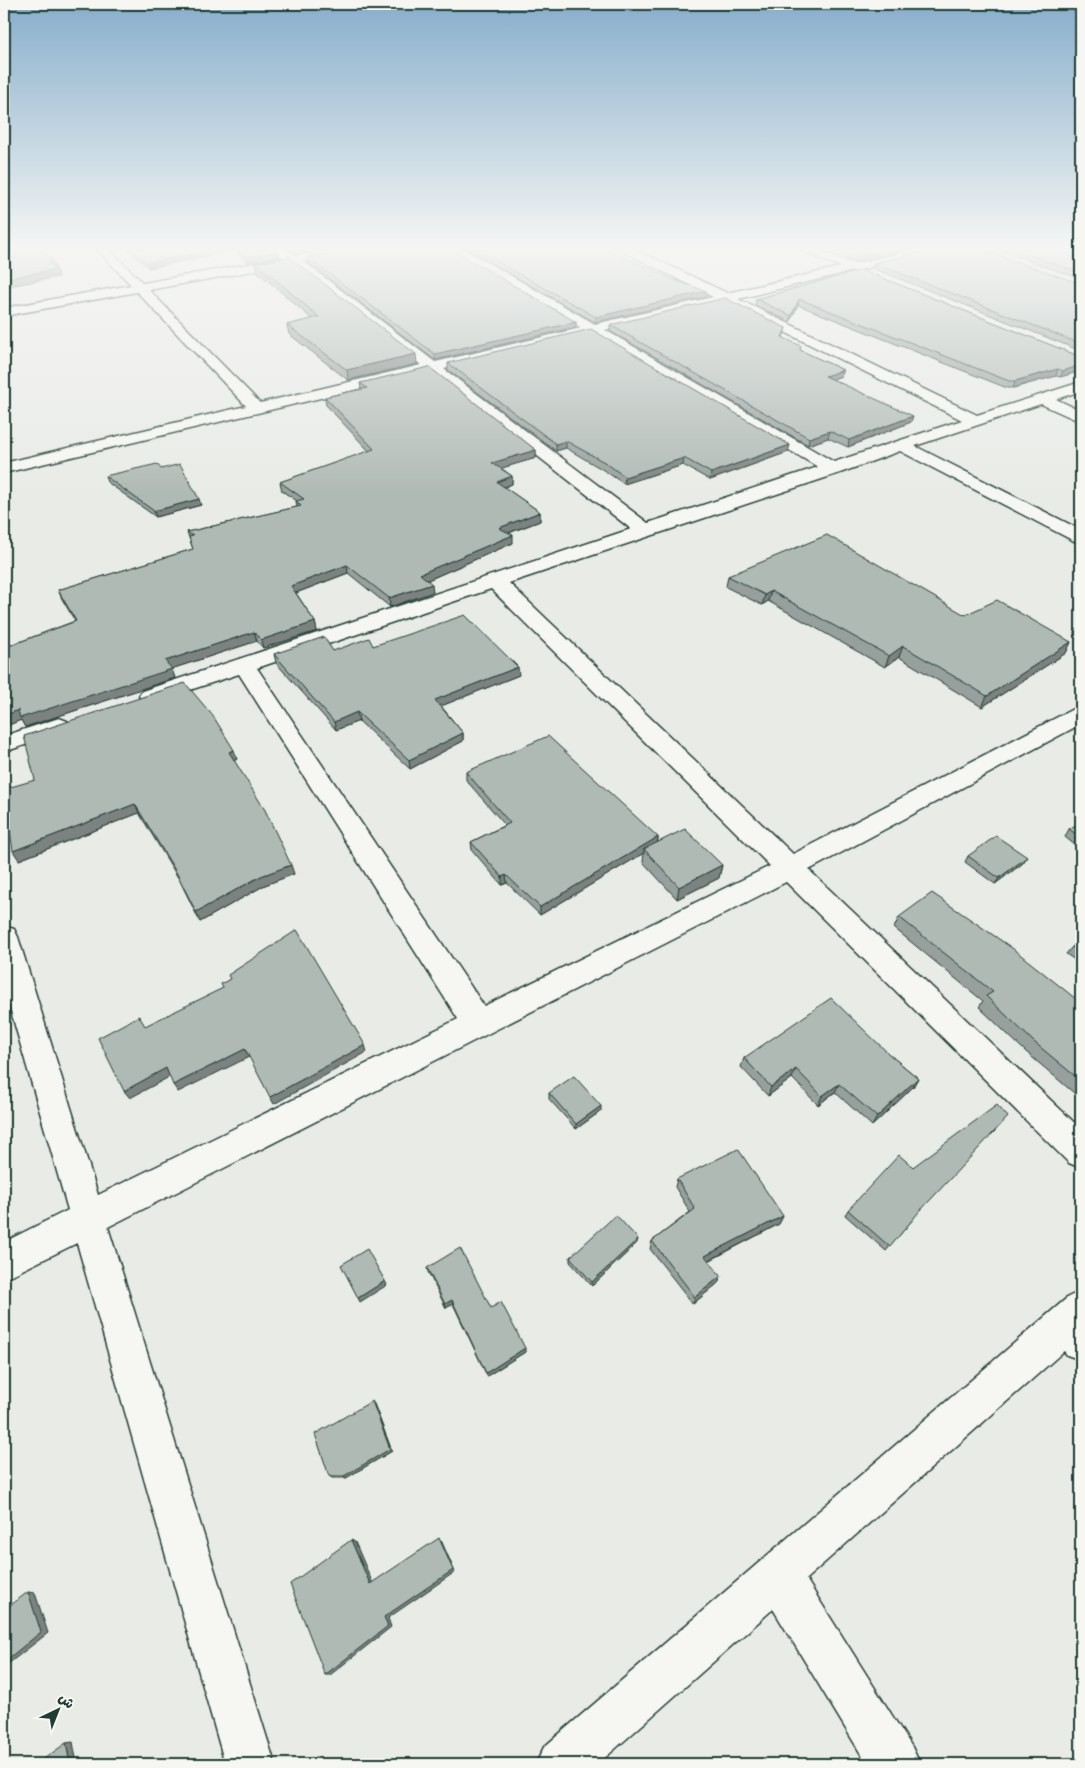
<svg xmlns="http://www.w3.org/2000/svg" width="1085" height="1768" font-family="'Gochi Hand','Playpen Sans Arabic',sans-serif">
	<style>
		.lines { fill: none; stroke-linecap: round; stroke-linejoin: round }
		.street-casing { stroke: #1f3d34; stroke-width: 3 }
		.street { fill: #f6f6f2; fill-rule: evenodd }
		.wall { fill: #97a09c; stroke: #1f3d34 }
		.shaded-wall { fill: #7b827f; stroke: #1f3d34 }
		.building { fill: #b0bab5; stroke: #1f3d34 }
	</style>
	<rect width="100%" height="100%" fill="#e9ebe7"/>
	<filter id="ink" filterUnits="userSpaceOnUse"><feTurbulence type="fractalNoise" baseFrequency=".02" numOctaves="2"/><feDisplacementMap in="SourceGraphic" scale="10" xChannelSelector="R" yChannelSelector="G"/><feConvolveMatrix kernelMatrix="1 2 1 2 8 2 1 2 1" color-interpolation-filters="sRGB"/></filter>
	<g filter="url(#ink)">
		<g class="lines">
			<g class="street-casing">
				<g id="street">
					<path d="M96,248H108L143,283L283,258L272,248H285L296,256L341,248H364L362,250L358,252L303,261L435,362L581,328L450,250L448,248H462L595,324L713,297L620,250L618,248H632L727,293L841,267L801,250L799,248H814L854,264L923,248H942L940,250L863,269L861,272L852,271L738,299L977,415L1081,382V391L1056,399L1081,411V422L1041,404L915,446L1081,530V543L1074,541L900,451L840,473L509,583L793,854L1073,709L1081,707V724L809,870L1081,1129V1168L1069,1163L786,882L108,1227L275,1764H225L77,1243L4,1279V1242L68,1210L4,987V926L14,929L18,937L98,1195L458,1019L239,674L150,703L142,701L139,696L142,691L631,529L430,372L4,473V463L246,406L137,292L4,316V308L131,285ZM291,264L421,365L260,403L149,290ZM724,302L962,420L834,462L605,330ZM591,334L818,467L648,523L444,369ZM491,589L770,866L484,1006L257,668Z"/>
					<polygon points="59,718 67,721 71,726 67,731 4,752 4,736"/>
					<polygon points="1081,1291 1081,1360 1067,1355 1064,1351 806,1579 912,1747 920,1764 867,1764 773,1609 598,1764 536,1764 544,1747 1068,1297"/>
				</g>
			</g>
			<use href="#street" class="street"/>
		</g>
		<g class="wall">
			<polygon points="126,248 273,248 279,257 247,262 234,250 149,268"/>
			<polygon points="287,248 333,248 296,254"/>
			<polygon points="465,248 605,248 706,297 595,322"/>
			<polygon points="835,248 917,248 855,262 847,259"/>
			<polygon points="992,248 1081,248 1081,279"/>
			<polygon points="358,249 576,322 576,327 435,360 308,262 307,257"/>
			<polygon points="256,263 417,364 348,380 289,334 287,325 312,319 258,272"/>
			<polygon points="874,263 1081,284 1081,351 872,268"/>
			<polygon points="862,270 1081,357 1081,371 1060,377 1056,376 1013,388 1007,388 798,305 790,322 755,305 756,299"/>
			<polygon points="610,325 786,328 783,338 800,350 843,370 841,376 832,379 911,422 848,447 828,438 808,445 610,331"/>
			<polygon points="448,363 788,452 710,480 683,465 624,484 605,471 566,448 556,451 448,370"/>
			<polygon points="360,383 536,450 536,458 501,468 512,476 512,484 504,487 540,512 540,521 509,533 513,543 428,580 433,592 390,607 348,573 296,593 315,622 317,631 263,648 257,641 171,669 175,678 25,727 21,720 4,727 4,641 6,647 75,621 62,599 58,590 193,549 187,532 297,507 296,501 297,501 282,491 280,482 369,451 326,405 325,397 361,389"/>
			<polygon points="105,476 201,505 156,517 107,482"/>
			<polygon points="728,576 965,615 1071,642 1066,653 982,707 899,657 885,667 768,601 762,605 726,587"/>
			<polygon points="373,646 519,675 441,706 463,733 463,741 410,769 359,721 336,730 276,663 274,654 333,651"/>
			<polygon points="237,759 234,761 294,874 265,885 200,922 180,881 139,813 19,860 4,789"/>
			<polygon points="466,772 658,837 658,843 722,865 719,878 677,899 643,862 644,853 540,915 507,883 502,885 472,850 471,842 505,825 466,780"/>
			<polygon points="1081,822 1081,850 1065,837 1069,829"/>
			<polygon points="968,856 1023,863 995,884 965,862"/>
			<polygon points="899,917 1081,1003 1081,1099 1026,1052 979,1007 983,1001 894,928"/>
			<polygon points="1081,940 1081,964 1066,954 1072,947"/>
			<polygon points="890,1055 918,1078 913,1087 872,1126 835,1092 818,1105 792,1078 768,1096 741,1067 744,1058"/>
			<polygon points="549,1093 601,1111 576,1129 549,1099"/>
			<polygon points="677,1179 783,1216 779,1224 709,1261 718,1283 693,1304 650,1249 652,1241 690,1212 675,1187"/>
			<polygon points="848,1210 914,1218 886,1251 845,1215"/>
			<polygon points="637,1243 592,1286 570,1262 570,1257"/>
			<polygon points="427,1268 491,1308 525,1352 487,1376 453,1304 446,1308 428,1272"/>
			<polygon points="374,1404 392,1451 346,1478 332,1478 329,1476"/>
		</g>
		<g class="shaded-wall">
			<polygon points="223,248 233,248 234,250 149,268 148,263"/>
			<polygon points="304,248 333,248 296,254 296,249"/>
			<polygon points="895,248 917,248 855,262 856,256"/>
			<polygon points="278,252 279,257 247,262 246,257"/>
			<polygon points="53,261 56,268 50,269 48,262"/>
			<polygon points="56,269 58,277 4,287 4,279"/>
			<polygon points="706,291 706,297 595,322 596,317"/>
			<polygon points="799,299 798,305 790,322 791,316"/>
			<polygon points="576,322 576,327 435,360 435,354"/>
			<polygon points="416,354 417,364 348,380 347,370"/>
			<polygon points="1081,365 1081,371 1060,377 1063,371"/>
			<polygon points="1058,369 1056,376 1013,388 1015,381"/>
			<polygon points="843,370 841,376 824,383 825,376"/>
			<polygon points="913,416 911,422 848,447 849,440"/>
			<polygon points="830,431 828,438 808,445 809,438"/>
			<polygon points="566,441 566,448 556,451 556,444"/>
			<polygon points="790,445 788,452 710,480 711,473"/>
			<polygon points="536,450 536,458 492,471 492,463"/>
			<polygon points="684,458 683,465 624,484 625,477"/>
			<polygon points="512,476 512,484 497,490 497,482"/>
			<polygon points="199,499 201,505 156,517 154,511"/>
			<polygon points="540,512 540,521 500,536 499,528"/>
			<polygon points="513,535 513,543 421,583 420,574"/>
			<polygon points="347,565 348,573 293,594 291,586"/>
			<polygon points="432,584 433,592 390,607 389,598"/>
			<polygon points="771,591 768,601 762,605 765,595"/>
			<polygon points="315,622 317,631 263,648 261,640"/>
			<polygon points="254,632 257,641 168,670 165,661"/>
			<polygon points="1071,642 1066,653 982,707 987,696"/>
			<polygon points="903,646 899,657 885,667 889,656"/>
			<polygon points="518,667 519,675 436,708 435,700"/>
			<polygon points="172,669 175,678 25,727 21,720 4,727 4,716 18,710"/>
			<polygon points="357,712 359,721 336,730 334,722"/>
			<polygon points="463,733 463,741 410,769 409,760"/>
			<polygon points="234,750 237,759 232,761 229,752"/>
			<polygon points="135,804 139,813 19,860 13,851"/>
			<polygon points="658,837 657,845 644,849 644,853 540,915 540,907"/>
			<polygon points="1027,857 1023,863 995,884 999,878"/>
			<polygon points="291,865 294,874 265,885 200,922 196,912 261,876"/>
			<polygon points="722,865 719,878 677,899 679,887"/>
			<polygon points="506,875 507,883 502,885 502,877"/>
			<polygon points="365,1045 367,1052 274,1104 270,1097"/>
			<polygon points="245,1049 249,1057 178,1092 173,1085"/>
			<polygon points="166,1068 171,1076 130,1098 124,1091"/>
			<polygon points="796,1069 792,1078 768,1096 771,1087"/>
			<polygon points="918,1078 913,1087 872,1126 877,1117"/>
			<polygon points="839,1084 835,1092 818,1105 822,1096"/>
			<polygon points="601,1106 601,1111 576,1129 576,1124"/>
			<polygon points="783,1216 779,1224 702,1264 705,1256"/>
			<polygon points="638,1239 637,1243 592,1286 592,1282"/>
			<polygon points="721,1276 718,1283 693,1304 695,1297"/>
			<polygon points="385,1281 387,1285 360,1302 358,1298"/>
			<polygon points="452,1300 453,1304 446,1308 445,1304"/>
			<polygon points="525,1348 525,1352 487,1376 486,1373"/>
			<polygon points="372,1401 374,1404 392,1451 346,1478 344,1476"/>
			<polygon points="439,1538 441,1540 455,1572 388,1618 391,1627 330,1675 325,1675 384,1617"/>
			<polygon points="351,1540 355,1542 374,1586 370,1584"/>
			<polygon points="28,1592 35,1593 48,1633 4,1667 4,1662"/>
			<polygon points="73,1742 77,1764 70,1764 66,1743"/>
		</g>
		<g class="building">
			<polygon points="4,248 40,248 53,261 48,262 56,269 4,279"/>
			<polygon points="130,248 223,248 148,263"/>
			<polygon points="235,248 273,248 278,252 246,257"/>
			<polygon points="293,248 304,248 296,249"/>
			<polygon points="360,248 450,248 576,322 435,354 307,257 358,249"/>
			<polygon points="473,248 605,248 671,279 706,291 596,317"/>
			<polygon points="842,248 895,248 856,256 849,253"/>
			<polygon points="937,248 979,248 1081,284 1081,344 874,263"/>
			<polygon points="1010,248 1081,248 1081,273"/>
			<polygon points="289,257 416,354 347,370 287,325 319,317 256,263"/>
			<polygon points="862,270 1081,357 1081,365 1063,371 1058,369 1015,381 1009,381 799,299 791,316 756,299"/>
			<polygon points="725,298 786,328 782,337 801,346 800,350 843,370 825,376 913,416 849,440 830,431 809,438 610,325"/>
			<polygon points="591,329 790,445 711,473 684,458 625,477 606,463 566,441 556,444 448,363"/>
			<polygon points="429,367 536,450 492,463 512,476 497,482 540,512 499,528 513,535 420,574 432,584 389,598 347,565 291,586 315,622 261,640 254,632 165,661 172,669 20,718 18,710 4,716 4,643 6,647 76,621 58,590 193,549 189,537 193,536 187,532 301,506 296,501 304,499 280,482 374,449 325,397 367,388 360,383"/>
			<polygon points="157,464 161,469 180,464 199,499 154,511 105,476"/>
			<polygon points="827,535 965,615 997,600 1071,642 987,696 903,646 889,656 771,591 765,595 728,576"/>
			<polygon points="465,615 518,667 435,700 463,733 409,760 357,712 334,722 274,654 324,637 333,651 369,638 373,646"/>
			<polygon points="185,683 213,716 234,750 229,752 265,810 291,865 261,876 196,912 176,872 135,804 13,851 4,789 35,780 24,736"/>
			<polygon points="548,736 658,837 540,907 506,875 502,877 471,842 510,823 466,772"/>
			<polygon points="1081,822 1081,838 1069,829"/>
			<polygon points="685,829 722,865 679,887 644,849"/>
			<polygon points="996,836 1027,857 999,878 968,856"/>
			<polygon points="932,893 1012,948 1081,1003 1081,1081 1034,1042 986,996 993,992 899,917"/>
			<polygon points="297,930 365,1045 270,1097 245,1049 173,1085 166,1068 124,1091 98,1038 139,1016 145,1026 223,988 221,984 230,979 228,975"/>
			<polygon points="1081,940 1081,953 1072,947"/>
			<polygon points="831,998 890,1055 918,1078 877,1117 839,1084 822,1096 796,1069 771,1087 744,1058"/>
			<polygon points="574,1076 601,1106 576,1124 549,1093"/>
			<polygon points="997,1105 1008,1117 918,1213 890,1247 848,1210 899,1155 913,1167"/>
			<polygon points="738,1149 783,1216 705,1256 721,1276 695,1297 652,1241 695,1209 677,1179"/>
			<polygon points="616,1215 638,1239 592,1282 570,1257"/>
			<polygon points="460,1248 491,1308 501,1302 525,1348 486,1373 452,1300 445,1304 427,1268"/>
			<polygon points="367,1249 385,1281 358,1298 341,1265"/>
			<polygon points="372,1401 390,1449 344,1476 329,1476 315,1434"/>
			<polygon points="439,1538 453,1570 384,1617 388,1626 325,1675 290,1584 351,1540 370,1584"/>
			<polygon points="28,1592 41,1632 4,1662 4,1610"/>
			<polygon points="66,1743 70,1764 37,1764"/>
		</g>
	</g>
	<linearGradient id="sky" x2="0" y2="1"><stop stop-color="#88aecb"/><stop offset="0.5" stop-color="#f5f6f4"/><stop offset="1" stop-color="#f5f6f4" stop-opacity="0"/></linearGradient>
	<rect width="1085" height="495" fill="url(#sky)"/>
	<rect width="1085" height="1768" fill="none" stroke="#f6f6f2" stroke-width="20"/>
	<rect x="10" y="10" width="1065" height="1748" fill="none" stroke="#1f3d34" stroke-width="2" filter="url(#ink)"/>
	<g transform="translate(58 1710) rotate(43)" stroke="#f6f6f2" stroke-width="4" paint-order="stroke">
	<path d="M0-4L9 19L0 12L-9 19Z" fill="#1f3d34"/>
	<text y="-8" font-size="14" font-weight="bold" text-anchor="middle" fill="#1f3d34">ش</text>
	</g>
</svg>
